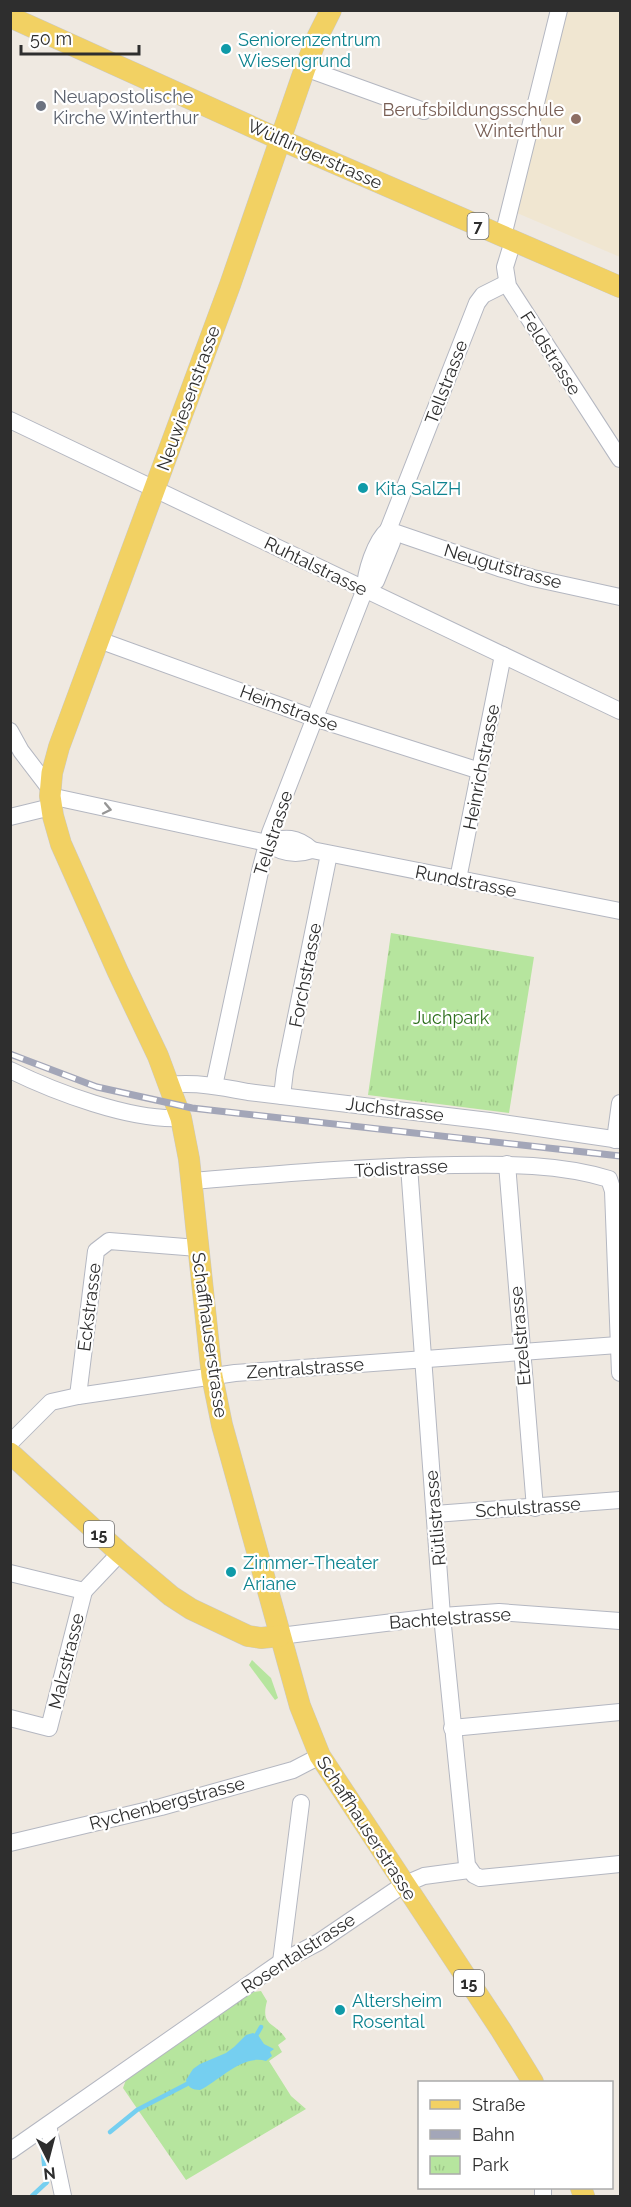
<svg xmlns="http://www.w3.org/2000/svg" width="631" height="2207" font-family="Raleway,sans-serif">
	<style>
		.education { fill: #f0e6d1 }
		.grass { fill: #b6e59e }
		.park { fill: url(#park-tufts) }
		.water { fill: #75cff0 }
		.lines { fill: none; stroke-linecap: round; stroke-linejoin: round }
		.stream { stroke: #75cff0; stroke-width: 4.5 }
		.minor-casing { stroke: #b4b7c1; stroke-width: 18 }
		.major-casing { stroke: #c9c9c9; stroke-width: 22 }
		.minor { stroke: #fff; stroke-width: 16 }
		.major { stroke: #f2d163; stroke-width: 21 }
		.rail-casing { stroke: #a3a6b8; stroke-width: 7 }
		.rail { stroke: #fff; stroke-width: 4.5; stroke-dasharray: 14; stroke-linecap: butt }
		.oneway { stroke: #969696 }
		.culture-dot { fill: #0f9aa8; stroke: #fff; stroke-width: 2 }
		.worship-dot { fill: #6b7280; stroke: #fff; stroke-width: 2 }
		.education-dot { fill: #8d6e63; stroke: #fff; stroke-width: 2 }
		.labels { text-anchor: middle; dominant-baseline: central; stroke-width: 4.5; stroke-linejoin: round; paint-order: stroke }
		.shield { fill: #fff; stroke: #6d6d6d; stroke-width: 1.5 }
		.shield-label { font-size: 16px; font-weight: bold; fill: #2e2e2e }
		.culture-label { font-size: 18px; fill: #0d838f; stroke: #fff; text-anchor: start }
		.worship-label { font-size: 18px; fill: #5b616d; stroke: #fff; text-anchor: start }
		.education-label { font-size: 18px; fill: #785e54; stroke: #fff; text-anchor: end }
		.street-label { font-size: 18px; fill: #2e2e2e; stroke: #fff }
		.park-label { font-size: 18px; fill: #2c6e1b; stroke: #fff }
	</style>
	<defs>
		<pattern id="park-tufts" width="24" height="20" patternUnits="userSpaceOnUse" patternTransform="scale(1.5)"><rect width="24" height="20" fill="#b6e59e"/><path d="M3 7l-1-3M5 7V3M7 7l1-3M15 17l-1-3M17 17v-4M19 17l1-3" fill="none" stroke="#9dc588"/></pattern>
	</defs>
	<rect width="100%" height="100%" fill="#efe9e1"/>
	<polygon class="education" points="559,11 620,11 620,257 510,210"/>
	<polygon class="grass" points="252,1660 271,1678 278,1698 275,1700 249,1665"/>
	<g class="park">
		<polygon points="391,933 534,957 509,1113 368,1095"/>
		<path d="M261,1991L267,2001C260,2027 275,2021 286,2039L278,2045L282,2052L269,2061L291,2096L306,2109L186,2180L123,2088L127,2077L248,1993Z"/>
	</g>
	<path class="water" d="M253,2033L258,2035L264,2044L274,2049L270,2052L272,2056L266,2061C243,2054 220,2080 200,2090C193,2090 187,2087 186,2080L193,2069L200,2064L226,2053L234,2047L246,2035Z"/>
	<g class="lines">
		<g class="stream">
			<polyline points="257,2034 261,2027"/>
			<polyline points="110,2132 137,2110 187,2084"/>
			<polyline points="44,2145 43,2153 46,2183"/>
			<polyline points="32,2196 47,2182"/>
		</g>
		<g class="minor-casing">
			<g id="minor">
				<polyline points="305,68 424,111"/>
				<polyline points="503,236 559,10"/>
				<polyline points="513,241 505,267 508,286 620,459"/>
				<polyline points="10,420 620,711"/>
				<polyline points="388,530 499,568 533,578 620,597"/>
				<polyline points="365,589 376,581 392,542 392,537 388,530"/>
				<polyline points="99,640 314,718 480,771"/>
				<polyline points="10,731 21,751 50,789"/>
				<path d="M50,796L267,843C281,853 295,856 312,850L620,911"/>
				<polyline points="10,817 51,807"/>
				<path d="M267,843C285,836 297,837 312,850"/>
				<polyline points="458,879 503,655"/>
				<path d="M10,1070C55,1092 131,1121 181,1118"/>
				<path d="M169,1085C196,1082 222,1087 248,1092L489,1121L620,1140"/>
				<path d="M214,1086L261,867L270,833L365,589C365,573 375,541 388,530L477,303L483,295L507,283"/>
				<polyline points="282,1096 285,1071 329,854"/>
				<polyline points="615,1140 620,1103"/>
				<polyline points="507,1164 535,1508"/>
				<polyline points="409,1166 442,1616 467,1865 474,1875 480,1878 620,1864"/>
				<path d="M192,1181C279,1174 367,1166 455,1165C506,1164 560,1164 609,1179L613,1191L620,1373"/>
				<polyline points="78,1396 96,1251 109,1241 198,1248"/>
				<polyline points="10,1443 51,1402 78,1396 235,1373 618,1345"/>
				<polyline points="435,1514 620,1500"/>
				<polyline points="10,1573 84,1591 120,1553"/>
				<polyline points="280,1636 442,1616 499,1612 620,1621"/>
				<polyline points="10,1718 49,1728 84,1591"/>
				<polyline points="452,1728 620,1712"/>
				<polyline points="10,1843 161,1807 293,1770 320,1756"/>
				<polyline points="281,1962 301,1803"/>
				<polyline points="48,2125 63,2196"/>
				<polyline points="10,2151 281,1962 319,1942 403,1885 424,1876 469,1870"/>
				<polyline points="543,2196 543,2188"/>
			</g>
		</g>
		<g class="major-casing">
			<g id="major">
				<polyline points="331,10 317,38 305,68 230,285 59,747 52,773 50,796 53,816 61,844 118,972 158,1056 181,1118 189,1159 212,1376 222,1425 300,1706 320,1756 501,2030 533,2082"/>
				<polyline points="10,17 281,140 620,287"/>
				<polyline points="10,1453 120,1553 171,1596 191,1609 248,1636 261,1638 280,1636"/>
				<polyline points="581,2188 584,2196"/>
			</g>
		</g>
		<use href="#minor" class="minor"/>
		<use href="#major" class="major"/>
		<g class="rail-casing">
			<polyline id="rail" points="10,1054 97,1087 192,1108 620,1156"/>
		</g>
		<use href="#rail" class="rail"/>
	</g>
	<defs><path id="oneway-chevron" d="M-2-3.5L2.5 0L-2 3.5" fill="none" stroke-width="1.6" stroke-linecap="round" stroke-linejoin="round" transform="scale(1.5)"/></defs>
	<use class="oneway" href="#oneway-chevron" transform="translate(107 809) rotate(12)"/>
	<g class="culture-dot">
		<circle cx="226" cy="49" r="6"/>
		<circle cx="363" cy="488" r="6"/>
		<circle cx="231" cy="1572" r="6"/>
		<circle cx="340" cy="2010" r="6"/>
	</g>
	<circle class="worship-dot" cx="41" cy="106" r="6"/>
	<circle class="education-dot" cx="576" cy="119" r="6"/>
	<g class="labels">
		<g class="shield">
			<rect x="467.5" y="213" width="21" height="26" rx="4.5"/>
			<rect x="84" y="1521" width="30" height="26" rx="4.5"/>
			<rect x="454" y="1970" width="30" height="26" rx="4.5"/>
		</g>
		<g class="shield-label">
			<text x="478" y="226">7</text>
			<text x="99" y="1534">15</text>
			<text x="469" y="1983">15</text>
		</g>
		<g class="culture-label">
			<text x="238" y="39">Seniorenzentrum<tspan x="238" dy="21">Wiesengrund</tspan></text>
			<text x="375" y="488">Kita SalZH</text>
			<text x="243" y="1562">Zimmer-Theater<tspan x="243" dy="21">Ariane</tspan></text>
			<text x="352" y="2000">Altersheim<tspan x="352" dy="21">Rosental</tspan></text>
		</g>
		<g class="worship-label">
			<text x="53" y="96">Neuapostolische<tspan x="53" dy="21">Kirche Winterthur</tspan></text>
		</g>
		<g class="education-label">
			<text x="564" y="109">Berufsbildungsschule<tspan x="564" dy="21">Winterthur</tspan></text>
		</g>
		<g class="street-label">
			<text transform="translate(315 154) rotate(24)">Wülflingerstrasse</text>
			<text transform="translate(551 353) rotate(57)">Feldstrasse</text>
			<text transform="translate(446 382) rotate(-69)">Tellstrasse</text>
			<text transform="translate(188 398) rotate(-70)">Neuwiesenstrasse</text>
			<text transform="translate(316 566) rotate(26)">Ruhtalstrasse</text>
			<text transform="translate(503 566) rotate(16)">Neugutstrasse</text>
			<text transform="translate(289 708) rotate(20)">Heimstrasse</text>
			<text transform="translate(481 767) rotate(-79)">Heinrichstrasse</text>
			<text transform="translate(273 833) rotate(-72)">Tellstrasse</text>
			<text transform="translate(466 881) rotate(11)">Rundstrasse</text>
			<text transform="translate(305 975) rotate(-79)">Forchstrasse</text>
			<text transform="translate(395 1109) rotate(7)">Juchstrasse</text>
			<text transform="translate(401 1168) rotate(-3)">Tödistrasse</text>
			<text transform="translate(89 1307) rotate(-83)">Eckstrasse</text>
			<text transform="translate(210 1335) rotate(82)">Schaffhauserstrasse</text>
			<text transform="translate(520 1336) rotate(-95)">Etzelstrasse</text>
			<text transform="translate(305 1368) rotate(-4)">Zentralstrasse</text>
			<text transform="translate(528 1507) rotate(-4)">Schulstrasse</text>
			<text transform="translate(435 1518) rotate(-95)">Rütlistrasse</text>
			<text transform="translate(450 1618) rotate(-4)">Bachtelstrasse</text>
			<text transform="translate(66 1661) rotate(-76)">Malzstrasse</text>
			<text transform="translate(167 1803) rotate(-15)">Rychenbergstrasse</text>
			<text transform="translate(367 1828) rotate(57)">Schaffhauserstrasse</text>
			<text transform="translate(298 1953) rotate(-33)">Rosentalstrasse</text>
		</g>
		<g class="park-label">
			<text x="451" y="1017">Juchpark</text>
		</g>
	</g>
	<rect width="631" height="2207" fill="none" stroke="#2e2e2e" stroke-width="24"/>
	<rect x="418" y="2081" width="195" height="108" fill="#ffffff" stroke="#ababab" stroke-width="1.5"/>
	<rect x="430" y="2100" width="30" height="9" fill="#f2d163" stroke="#ababab" stroke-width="1.5"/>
	<text x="472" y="2111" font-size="18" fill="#2e2e2e">Straße</text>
	<rect x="430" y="2130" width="30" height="9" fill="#a3a6b8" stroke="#ababab" stroke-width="1.5"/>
	<text x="472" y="2141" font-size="18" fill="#2e2e2e">Bahn</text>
	<rect x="430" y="2156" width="30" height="18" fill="url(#park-tufts)" stroke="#ababab" stroke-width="1.5"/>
	<text x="472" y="2171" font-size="18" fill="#2e2e2e">Park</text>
	<g transform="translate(48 2159) rotate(174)" stroke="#ffffff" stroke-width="4.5" paint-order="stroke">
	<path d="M0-4.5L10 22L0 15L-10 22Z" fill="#2e2e2e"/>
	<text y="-9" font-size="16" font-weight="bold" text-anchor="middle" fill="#2e2e2e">N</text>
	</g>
	<path d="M21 45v9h118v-9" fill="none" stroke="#2e2e2e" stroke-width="3"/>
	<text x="30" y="45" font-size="18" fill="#2e2e2e" stroke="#ffffff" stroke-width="4.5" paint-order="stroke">50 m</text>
</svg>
